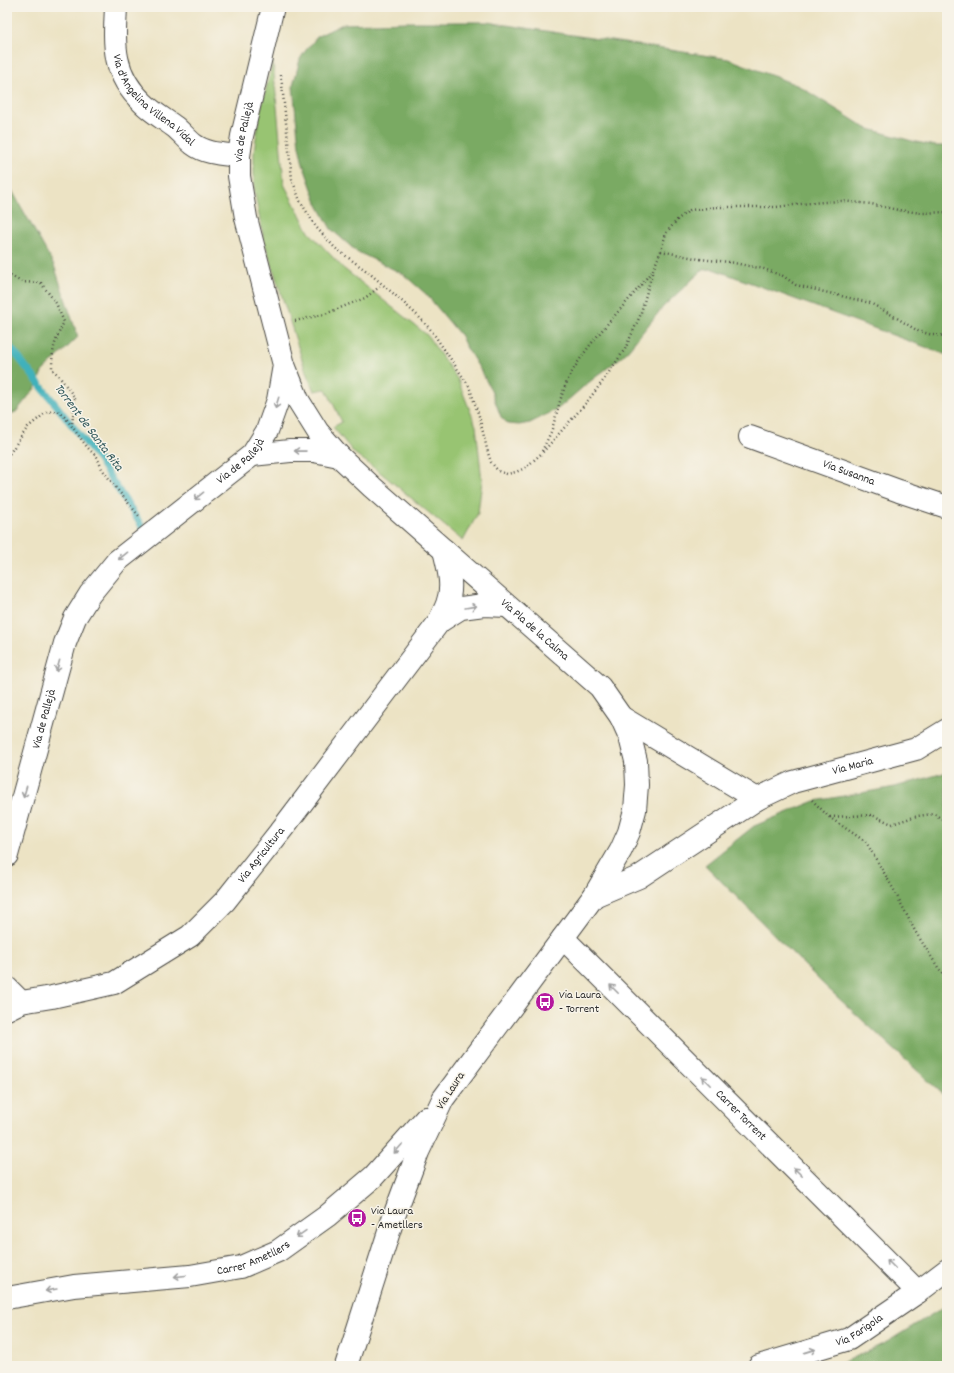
<svg xmlns="http://www.w3.org/2000/svg" width="954" height="1373" font-family="Dekko,sans-serif">
	<style>
		.green { fill: #98c472; stroke: #62784e }
		.forest { fill: #7aaa64; stroke: #526a48 }
		.lines { fill: none; stroke-linecap: round; stroke-linejoin: round }
		.stream { stroke: #41b1bb; stroke-width: 7 }
		.minor-casing { stroke: #484742; stroke-width: 24 }
		.path { stroke: #484742; stroke-width: 2.5; stroke-dasharray: 1 3; stroke-linecap: butt }
		.minor { stroke: #fff; stroke-width: 22 }
		.oneway { stroke: #a0a0a0 }
		.labels { text-anchor: middle; dominant-baseline: central; stroke-width: 3; stroke-linejoin: round; paint-order: stroke }
		.street-label { font-size: 12px; fill: #2b2b2b; stroke: #f7f3e8 }
		.poi-label { font-size: 12px; fill: #2b2b2b; stroke: #f7f3e8; text-anchor: start }
		.water-label { font-size: 13px; font-style: italic; fill: #335a5d; stroke: #f7f3e8 }
	</style>
	<rect width="100%" height="100%" fill="#f7f3e8"/>
	<filter id="ink" filterUnits="userSpaceOnUse"><feTurbulence type="fractalNoise" baseFrequency=".025" numOctaves="2"/><feDisplacementMap in="SourceGraphic" scale="8" xChannelSelector="R" yChannelSelector="G"/><feConvolveMatrix kernelMatrix="1 2 1 2 8 2 1 2 1" color-interpolation-filters="sRGB"/></filter>
	<filter id="wash" filterUnits="userSpaceOnUse"><feTurbulence type="fractalNoise" baseFrequency=".012" numOctaves="4" result="noise"/><feDisplacementMap in="SourceGraphic" scale="16" xChannelSelector="R" yChannelSelector="G"/><feGaussianBlur stdDeviation="0.9" result="paint"/><feColorMatrix in="noise" values="0 0 0 0 0 0 0 0 0 0 0 0 0 0 0 0 0 1.4 0 .05"/><feComposite in="paint" operator="in"/></filter>
	<g filter="url(#wash)">
		<rect width="100%" height="100%" fill="#ece3c4"/>
		<polygon class="green" points="273,62 284,184 309,232 343,268 427,335 458,380 476,426 482,481 478,513 463,541 381,473 354,453 333,427 342,422 326,389 314,391 306,372 264,240 254,190 254,151 260,112"/>
		<g class="forest">
			<polygon points="406,22 487,22 729,59 799,86 866,128 912,141 936,146 947,146 947,355 713,269 703,270 694,278 663,307 624,355 583,387 559,408 530,423 519,425 508,424 501,417 491,390 481,371 465,345 461,336 426,294 403,274 356,251 331,229 317,203 303,164 299,146 293,86 300,59 306,50 318,36 343,24"/>
			<polygon points="7,177 10,187 54,265 78,337 42,372 36,387 16,412 7,415"/>
			<polygon points="947,772 947,1098 821,982 705,865 754,826 815,801 895,787"/>
			<polygon points="947,1305 947,1366 836,1366 887,1342"/>
		</g>
		<g class="lines">
			<polyline class="stream" points="7,343 97,457 145,531"/>
		</g>
	</g>
	<g filter="url(#ink)">
		<g class="lines">
			<g class="minor-casing">
				<g id="minor">
					<path id="s1" d="M116,7C114,45 112,74 143,103C152,112 164,119 175,127C181,132 186,138 193,144C206,154 223,154 239,156"/>
					<path id="s2" d="M284,365L298,400L318,432L339,456L372,487L600,687L621,717L630,737L636,761L637,785L635,810L629,832L621,850L594,896L443,1099L418,1152L394,1216L346,1366"/>
					<path id="s3" d="M750,437L899,491L947,507"/>
					<polyline points="252,455 290,451 314,451 339,456"/>
					<polyline points="439,622 461,608 484,605 507,606"/>
					<polyline points="621,717 757,799"/>
					<path id="s4" d="M7,855L65,643L75,618L90,594L117,561L252,455L267,431L278,400L284,365L246,218L239,176V156L242,136L273,7"/>
					<path id="s5" d="M594,896L639,877L757,799L793,782L916,749L947,730"/>
					<path id="s6" d="M563,938L918,1292"/>
					<polyline points="7,988 21,1002"/>
					<path id="s7" d="M7,1009L21,1002L52,997L114,983L190,936L225,901L286,824L439,622C441,616 445,610 447,604C454,587 448,567 444,550"/>
					<path id="s8" d="M7,1298L74,1286L190,1276L241,1267L278,1251L327,1216L373,1177L426,1118"/>
					<path id="s9" d="M759,1366L849,1339L918,1292L947,1270"/>
				</g>
			</g>
			<g class="path">
				<polyline points="281,75 292,179 300,201 316,227 335,248 368,272 395,295 418,316 431,330 469,386 479,416 488,453 491,462 498,471 507,474 516,472 525,468 541,454 586,403 603,381 625,349 640,316 653,270 661,251 666,233 678,219 690,210 717,207 776,207 810,203 841,201 871,204 898,210 922,213 947,212"/>
				<polyline points="661,251 699,259 729,262 764,269 783,276 796,285 870,303 892,315 918,331 933,335 947,336"/>
				<path d="M7,274L22,282L41,283L56,303L64,322C55,340 52,349 52,369L58,375L75,398L72,425"/>
				<polyline points="295,321 325,314 365,298 382,285"/>
				<path d="M542,451C545,445 548,438 551,432C558,411 561,391 572,372C594,334 626,306 651,272"/>
				<polyline points="7,457 28,427 47,412 58,411 65,417 87,447 97,457 102,469 116,488 139,516"/>
				<polyline points="812,800 829,817 866,842 894,890 915,931 939,969 947,977"/>
				<polyline points="830,817 872,815 892,824 917,816 934,814 947,822"/>
			</g>
			<use href="#minor" class="minor"/>
		</g>
		<defs><path id="oneway-shaft" d="M-6 0H5M1.5-3L5.5 0L1.5 3" fill="none" stroke-width="1.6" stroke-linecap="round" stroke-linejoin="round"/></defs>
		<g class="oneway">
			<use href="#oneway-shaft" transform="translate(277 403) rotate(107)"/>
			<use href="#oneway-shaft" transform="translate(300 451) rotate(-179)"/>
			<use href="#oneway-shaft" transform="translate(199 496) rotate(141)"/>
			<use href="#oneway-shaft" transform="translate(123 556) rotate(141)"/>
			<use href="#oneway-shaft" transform="translate(471 607) rotate(-10)"/>
			<use href="#oneway-shaft" transform="translate(58 666) rotate(106)"/>
			<use href="#oneway-shaft" transform="translate(25 792) rotate(106)"/>
			<use href="#oneway-shaft" transform="translate(614 989) rotate(-135)"/>
			<use href="#oneway-shaft" transform="translate(706 1081) rotate(-135)"/>
			<use href="#oneway-shaft" transform="translate(398 1149) rotate(132)"/>
			<use href="#oneway-shaft" transform="translate(798 1172) rotate(-135)"/>
			<use href="#oneway-shaft" transform="translate(301 1234) rotate(145)"/>
			<use href="#oneway-shaft" transform="translate(891 1264) rotate(-135)"/>
			<use href="#oneway-shaft" transform="translate(180 1276) rotate(175)"/>
			<use href="#oneway-shaft" transform="translate(51 1290) rotate(170)"/>
			<use href="#oneway-shaft" transform="translate(810 1351) rotate(-17)"/>
		</g>
	</g>
	<defs>
		<g id="bus-disc" transform="scale(1)"><circle r="9.5" fill="#b5179e" stroke="#f7f3e8"/><path d="M-5-6H5V4H4V6H2V4H-2V6H-4V4H-5ZM-3.5-4V0h7V-4ZM-3.5 1.2v1.5H-2V1.2ZM2 1.2v1.5H3.5V1.2Z" fill="#fff"/></g>
	</defs>
	<g fill-rule="evenodd">
		<use href="#bus-disc" x="545" y="1002"/>
		<use href="#bus-disc" x="357" y="1218"/>
	</g>
	<g class="labels">
		<g class="street-label">
			<text stroke="none"><textPath href="#s1" startOffset="108">Via d'Angelina Villena Vidal</textPath></text>
			<text stroke="none"><textPath href="#s4" startOffset="825">Via de Pallejà</textPath></text>
			<text stroke="none"><textPath href="#s4" startOffset="477">Via de Pallejà</textPath></text>
			<text stroke="none"><textPath href="#s3" startOffset="105">Via Susanna</textPath></text>
			<text stroke="none"><textPath href="#s2" startOffset="369">Via Pla de la Calma</textPath></text>
			<text stroke="none"><textPath href="#s4" startOffset="141">Via de Pallejà</textPath></text>
			<text stroke="none"><textPath href="#s5" startOffset="292">Via Maria</textPath></text>
			<text stroke="none"><textPath href="#s7" startOffset="308">Via Agricultura</textPath></text>
			<text transform="translate(451 1091) rotate(-57)">Via Laura</text>
			<text stroke="none"><textPath href="#s6" startOffset="251">Carrer Torrent</textPath></text>
			<text stroke="none"><textPath href="#s8" startOffset="251">Carrer Ametllers</textPath></text>
			<text stroke="none"><textPath href="#s9" startOffset="107">Via Farigola</textPath></text>
		</g>
		<g class="poi-label">
			<text x="559" y="995">Via Laura<tspan x="559" dy="14">- Torrent</tspan></text>
			<text x="371" y="1211">Via Laura<tspan x="371" dy="14">- Ametllers</tspan></text>
		</g>
		<g class="water-label">
			<text transform="translate(88 428) rotate(53)">Torrent de Santa Rita</text>
		</g>
	</g>
	<rect width="954" height="1373" fill="none" stroke="#f7f3e8" stroke-width="24"/>
</svg>
